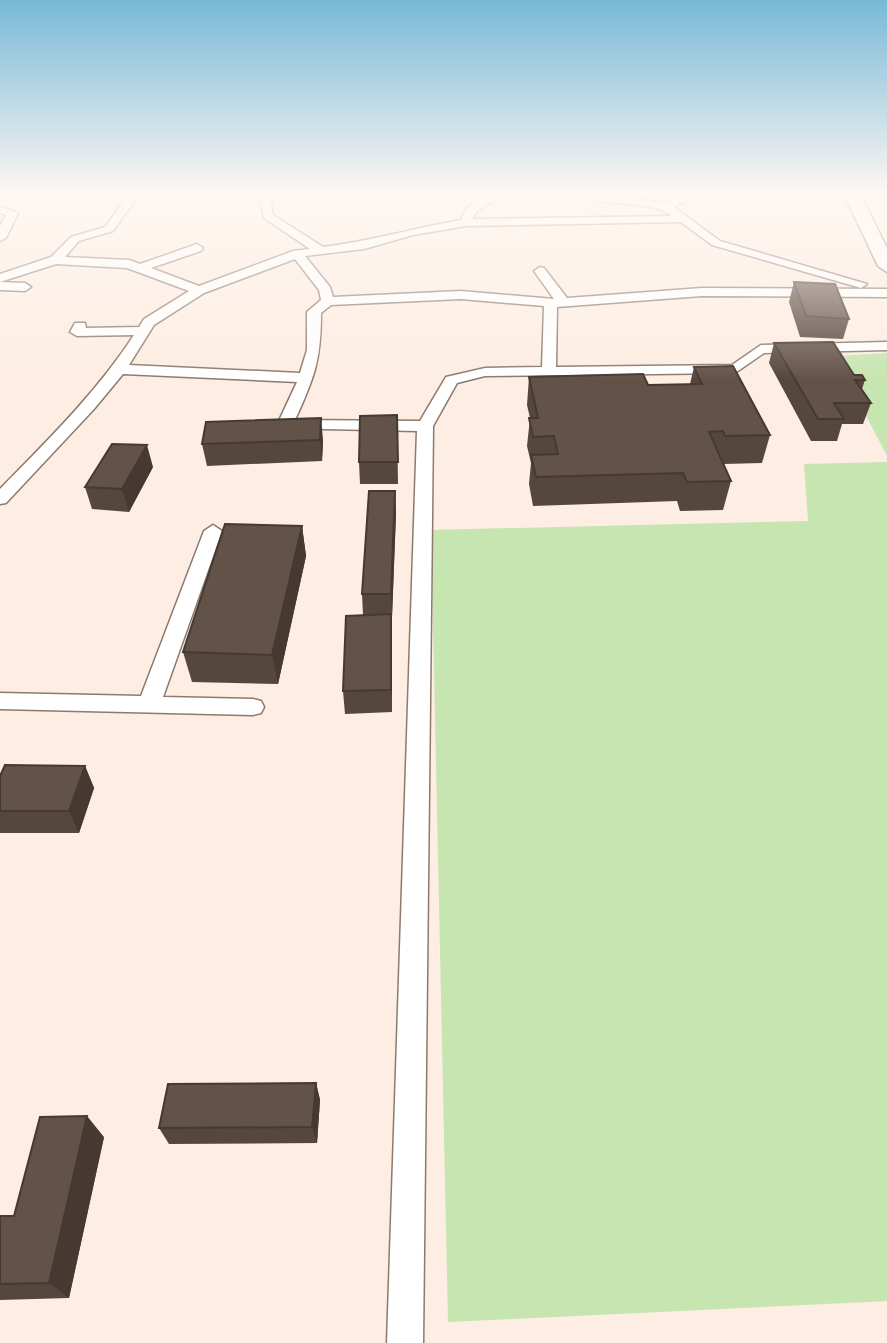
<svg xmlns="http://www.w3.org/2000/svg" width="887" height="1343" font-family="'DM Sans',sans-serif">
	<style>
		.green { fill: #c7e5b1 }
		.lines { fill: none; stroke-linecap: round; stroke-linejoin: round }
		.minor-casing { stroke: #8c7a6e; stroke-width: 3 }
		.secondary-casing { stroke: #8c7a6e; stroke-width: 3 }
		.minor { fill: #fff; fill-rule: evenodd }
		.secondary { fill: #fff; fill-rule: evenodd }
		.wall { fill: #55473d }
		.shaded-wall { fill: #453932 }
		.building { fill: #635247; stroke: #453932; stroke-width: 2 }
	</style>
	<rect width="100%" height="100%" fill="#fdede2"/>
	<g class="green">
		<polygon points="887,353 887,456 835,356"/>
		<polygon points="887,462 887,1301 448,1322 431,530 808,521 804,464"/>
	</g>
	<g class="lines">
		<g class="minor-casing">
			<g id="minor">
				<path d="M131,192H141L113,231L79,241L65,257L129,260L140,264L197,244L203,248L201,251L151,268L199,286L293,251L310,249L264,218L259,192H269L273,215L323,247C370,241 415,228 461,220C468,199 490,192 511,192L479,209L472,219L672,216C646,196 605,211 578,192L665,203L691,192H705L674,207L720,241L867,284L861,288L712,245L681,222L466,226L413,235L364,249L305,256L330,287L333,297L461,291L554,299L534,271L540,267L544,268L567,298L702,288L887,289V297L702,296L557,307L556,367L732,365L761,345L887,342V350L764,353L735,373L485,376L457,383L433,426L423,1343H387L417,431L279,428L277,425L297,382L123,374L94,409L6,503L0,504V489C48,440 96,393 134,335L77,336L70,332L75,323H85L86,328L139,327L144,319L189,291L127,268L56,264L0,282V274L51,257L71,237L105,227ZM295,259L319,290L321,300L307,312V350L300,373L129,365L154,325L204,293ZM461,299L544,306L542,367L485,368L446,377L420,421L295,420C314,378 321,361 321,313L331,305Z"/>
				<polygon points="0,207 18,213 6,238 0,241 0,226 6,215 0,213"/>
				<polygon points="0,282 25,283 31,287 25,291 0,290"/>
				<polygon points="213,525 222,531 163,697 253,699 261,701 264,707 261,713 253,715 0,709 0,693 141,696 204,531"/>
			</g>
		</g>
		<g class="secondary-casing">
			<polygon id="secondary" points="843,192 859,192 887,248 887,272 878,266"/>
		</g>
		<use href="#minor" class="minor"/>
		<use href="#secondary" class="secondary"/>
	</g>
	<g class="wall">
		<polygon points="794,282 849,319 843,339 800,337 789,302"/>
		<polygon points="774,343 865,380 862,389 871,403 863,424 842,424 837,441 811,441 769,363"/>
		<polygon points="694,367 770,435 762,463 723,464 731,481 723,510 680,511 677,501 533,506 529,484 531,463 527,446 530,418 527,405 529,377 648,385 690,384"/>
		<polygon points="397,415 398,484 360,484 359,462"/>
		<polygon points="323,440 322,461 207,466 202,444"/>
		<polygon points="153,467 129,512 92,509 85,487"/>
		<polygon points="395,491 396,513 392,617 391,617 392,712 345,714 343,691 363,615 362,594"/>
		<polygon points="302,526 306,556 278,684 192,682 183,652"/>
		<polygon points="85,766 94,788 79,833 0,833 0,776"/>
		<polygon points="316,1083 320,1100 317,1143 169,1144 159,1128"/>
		<polygon points="104,1137 69,1298 0,1300 0,1216 14,1216"/>
	</g>
	<g class="shaded-wall">
		<polygon points="321,418 323,440 322,461 320,440"/>
		<polygon points="147,445 153,467 129,512 122,489"/>
		<polygon points="395,491 396,513 392,617 391,594"/>
		<polygon points="302,526 306,556 278,684 272,655"/>
		<polygon points="391,614 392,637 392,712 391,690"/>
		<polygon points="85,766 94,788 79,833 69,811"/>
		<polygon points="316,1083 320,1100 317,1143 312,1127"/>
		<polygon points="87,1116 104,1137 69,1298 49,1283"/>
	</g>
	<g class="building">
		<polygon points="794,282 835,284 849,319 806,316"/>
		<polygon points="833,342 854,375 862,375 865,380 855,380 871,403 834,403 844,419 818,419 774,343"/>
		<polygon points="733,366 770,435 725,436 723,431 709,432 731,481 687,482 683,473 536,477 531,455 558,454 554,436 533,437 529,418 538,418 529,377 643,374 648,385 702,384 694,367"/>
		<polygon points="397,415 398,462 359,462 360,416"/>
		<polygon points="321,418 320,440 202,444 206,422"/>
		<polygon points="112,444 147,445 122,489 85,487"/>
		<polygon points="369,491 395,491 391,594 362,594"/>
		<polygon points="225,524 302,526 272,655 183,652"/>
		<polygon points="391,614 391,690 343,691 346,616"/>
		<polygon points="5,765 85,766 69,811 0,811 0,776"/>
		<polygon points="316,1083 312,1127 159,1128 168,1084"/>
		<polygon points="87,1116 49,1283 0,1284 0,1216 14,1216 40,1117"/>
	</g>
	<linearGradient id="sky" x2="0" y2="1"><stop stop-color="#78b9d8"/><stop offset="0.51" stop-color="#fef7f2"/><stop offset="1" stop-color="#fef7f2" stop-opacity="0"/></linearGradient>
	<rect width="887" height="380" fill="url(#sky)"/>
</svg>
